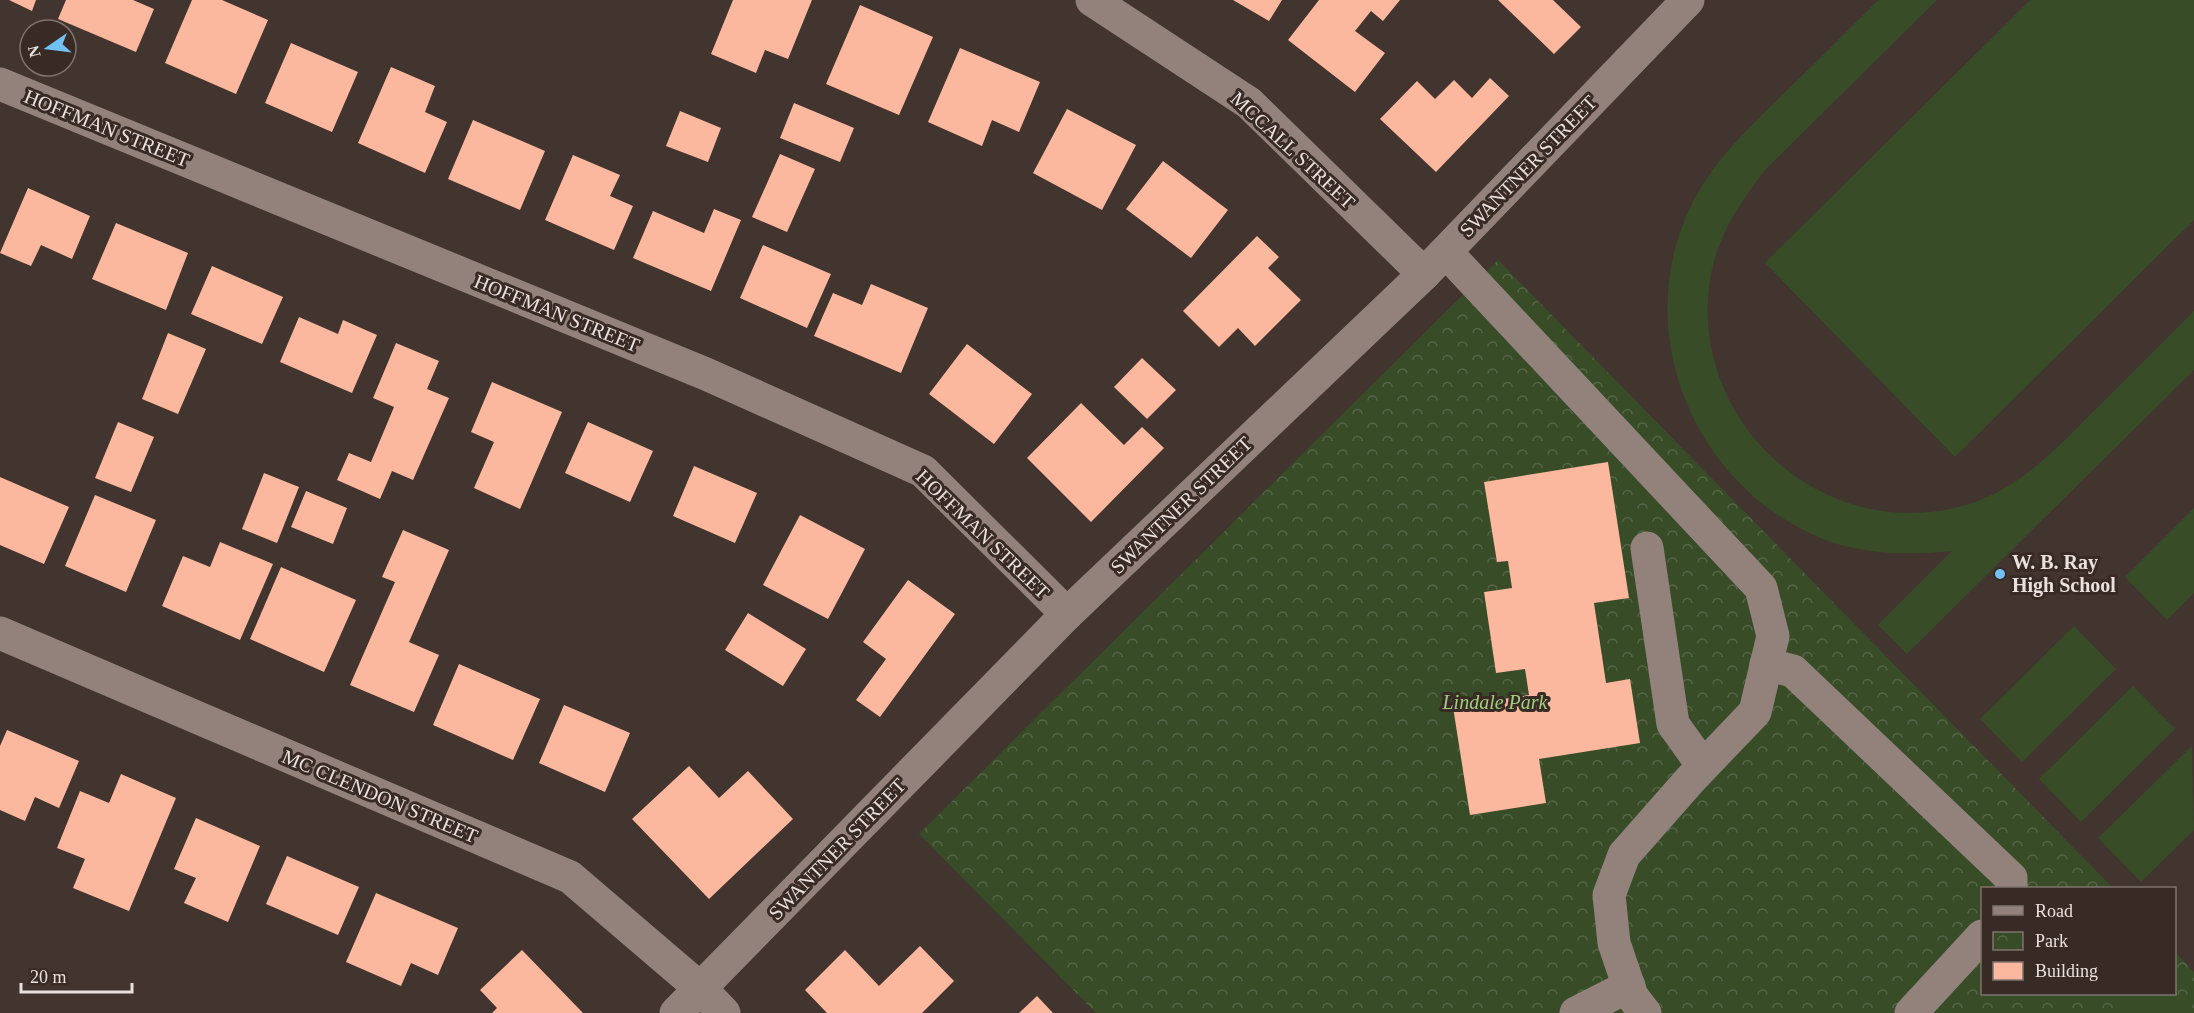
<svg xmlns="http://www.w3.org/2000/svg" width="2194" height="1013" font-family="Georgia,serif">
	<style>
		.park { fill: url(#park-crowns) }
		.pitch { fill: #384c28 }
		.building { fill: #fcb89e }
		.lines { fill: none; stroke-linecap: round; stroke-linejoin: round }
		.minor { stroke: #93827c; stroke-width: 33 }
		.poi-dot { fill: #72c1f5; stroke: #382a24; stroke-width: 2 }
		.labels { text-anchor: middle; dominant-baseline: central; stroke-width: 6; stroke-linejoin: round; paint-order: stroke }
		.street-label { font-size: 20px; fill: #eae0dd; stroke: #382a24 }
		.poi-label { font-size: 20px; font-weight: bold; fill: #eae0dd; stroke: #382a24; text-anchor: start }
		.park-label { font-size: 20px; font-style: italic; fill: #a1ce7e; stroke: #382a24 }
	</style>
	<defs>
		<pattern id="park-crowns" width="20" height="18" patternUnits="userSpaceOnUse" patternTransform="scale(1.5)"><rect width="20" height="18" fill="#384c28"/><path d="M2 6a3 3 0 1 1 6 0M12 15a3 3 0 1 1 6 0" fill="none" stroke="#556647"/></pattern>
	</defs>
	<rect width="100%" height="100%" fill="#42342e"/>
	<polygon class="park" points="1498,260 2113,888 1982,888 1982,994 2174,994 2175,952 2194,972 2194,1013 1096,1013 919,834"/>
	<g class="pitch">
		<path d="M1878,0H1937L1767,168C1740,201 1717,237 1710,280C1688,425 1828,548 1969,504C2024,487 2061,443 2101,404C2132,373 2163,342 2194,311V370L1907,654L1878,625L1952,551C1912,555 1870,555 1831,542C1695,493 1626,330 1694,200C1715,159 1749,128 1781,96C1814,64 1846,32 1878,0Z"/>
		<polygon points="2030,0 2194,0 2194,220 1955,457 1765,263"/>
		<polygon points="2194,508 2194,593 2167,620 2125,577"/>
		<polygon points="2074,626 2116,669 2022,762 1980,719"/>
		<polygon points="2133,686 2175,729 2081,822 2039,779"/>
		<polygon points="2192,746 2194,830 2141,882 2098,838"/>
		<polygon points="2145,994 2168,994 2188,1013 2121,1013"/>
	</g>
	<g class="building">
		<polygon points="9,0 36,0 32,11"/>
		<polygon points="66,0 133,0 154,9 136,52 58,19"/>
		<polygon points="192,0 222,0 268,20 236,94 165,63"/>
		<polygon points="733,0 812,0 788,59 765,50 756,73 711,54"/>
		<polygon points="1233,0 1282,0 1269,21"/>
		<polygon points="1319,0 1400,0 1383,21 1371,11 1355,31 1385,53 1355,92 1288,40"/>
		<polygon points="1498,0 1553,0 1581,27 1554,54"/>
		<polygon points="860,5 933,37 899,115 826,84"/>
		<polygon points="291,43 358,72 332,132 265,103"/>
		<polygon points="960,48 1040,82 1019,132 992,120 982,146 928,122"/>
		<polygon points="391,67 435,86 425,112 447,122 425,173 358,143"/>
		<polygon points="1490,78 1509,96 1436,172 1380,119 1417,81 1435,99 1454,80 1472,98"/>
		<polygon points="794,103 854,128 840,162 780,138"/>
		<polygon points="1067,109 1136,145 1102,210 1033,173"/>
		<polygon points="680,111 721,128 708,162 666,146"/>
		<polygon points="473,120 545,151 520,210 448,179"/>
		<polygon points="780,154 815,169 787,232 752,217"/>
		<polygon points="573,155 620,175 610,196 633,206 614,250 545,220"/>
		<polygon points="1163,161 1228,210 1191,258 1126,209"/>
		<polygon points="28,188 90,216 72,259 41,245 31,266 0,253"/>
		<polygon points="714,209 741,220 711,291 633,258 653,211 704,233"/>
		<polygon points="116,223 188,253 166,310 92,279"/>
		<polygon points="1257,236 1279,257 1268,268 1301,300 1255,346 1238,328 1219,347 1183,311"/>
		<polygon points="763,245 831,274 807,328 740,298"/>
		<polygon points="212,266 283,297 262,344 191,314"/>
		<polygon points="871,284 928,308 901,373 814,336 833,293 862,305"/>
		<polygon points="299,317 338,334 343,320 377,335 352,393 280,362"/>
		<polygon points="168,333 206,349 178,414 142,399"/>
		<polygon points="396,343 439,361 427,389 449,398 413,480 392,471 380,499 337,480 349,453 371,462 394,407 373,398"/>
		<polygon points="967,344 1032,394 994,444 929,394"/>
		<polygon points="1142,358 1176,390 1147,419 1114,387"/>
		<polygon points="492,382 562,412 520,509 474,488 494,442 471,432"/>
		<polygon points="1081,403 1124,445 1142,427 1164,448 1091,522 1027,458"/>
		<polygon points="118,422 154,437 131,492 95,478"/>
		<polygon points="588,422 653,451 630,502 565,473"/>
		<polygon points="1608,462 1629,598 1594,603 1606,683 1630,679 1640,743 1539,759 1546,803 1470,815 1453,707 1529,695 1525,669 1496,673 1484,592 1512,588 1508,561 1497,562 1484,482"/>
		<polygon points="694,466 757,493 735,543 673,516"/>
		<polygon points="264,473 299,487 277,543 242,529"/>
		<polygon points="0,477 69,507 44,564 0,545"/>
		<polygon points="306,491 347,508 333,544 291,527"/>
		<polygon points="95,495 156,520 126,592 65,566"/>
		<polygon points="800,515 865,549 828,619 763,585"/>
		<polygon points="403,530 449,550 409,642 439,655 414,712 350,685 395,582 382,577"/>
		<polygon points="220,542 273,564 240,640 162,606 183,556 210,567"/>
		<polygon points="281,567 356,600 324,672 250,639"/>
		<polygon points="908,580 955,614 880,717 856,700 886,659 863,642"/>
		<polygon points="748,613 806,649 783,686 725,650"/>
		<polygon points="459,664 540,699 513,760 433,725"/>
		<polygon points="564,705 630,733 605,792 539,763"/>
		<polygon points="7,730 79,761 59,808 35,797 25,821 0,810 0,746"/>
		<polygon points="689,766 719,798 748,771 793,819 709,899 632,819"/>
		<polygon points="121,774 176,798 129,911 73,888 85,859 57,848 80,791 109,803"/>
		<polygon points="196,818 260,846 228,922 184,903 196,878 174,869"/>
		<polygon points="287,856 359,887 338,935 266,904"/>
		<polygon points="376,893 458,928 438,975 411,963 401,986 346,962"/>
		<polygon points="920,946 954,981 922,1013 827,1013 805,990 845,950 879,986"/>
		<polygon points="522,950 583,1013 492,1013 497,1008 480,990"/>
		<polygon points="1037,996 1053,1013 1019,1013"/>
	</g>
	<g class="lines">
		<g class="minor">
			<polyline points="1092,0 1249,103 1424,274"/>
			<polyline points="0,84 706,374 923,471 1067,614"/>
			<polyline points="1446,252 1761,588 1773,636 1755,712 1690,780 1624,855 1609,895 1614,943 1632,996 1645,1013"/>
			<polyline points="1647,548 1673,724 1703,766"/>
			<polyline points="0,633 570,877 701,989 724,1013"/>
			<polyline points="1766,664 1793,671 2011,878 2011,888"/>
			<polyline points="676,1013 1067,614 1424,274 1688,0"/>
			<polyline points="1576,1013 1629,986"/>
			<polyline points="1911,1013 1982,936"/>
		</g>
	</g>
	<circle class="poi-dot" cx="2000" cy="574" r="6"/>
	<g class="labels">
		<g class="street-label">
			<text transform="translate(107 128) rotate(22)">HOFFMAN STREET</text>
			<text transform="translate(1293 150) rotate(43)">MCCALL STREET</text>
			<text transform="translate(1528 166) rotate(-46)">SWANTNER STREET</text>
			<text transform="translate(557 313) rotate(22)">HOFFMAN STREET</text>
			<text transform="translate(1181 505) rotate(-44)">SWANTNER STREET</text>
			<text transform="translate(983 534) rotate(44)">HOFFMAN STREET</text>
			<text transform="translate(380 796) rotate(23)">MC CLENDON STREET</text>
			<text transform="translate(837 849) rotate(-46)">SWANTNER STREET</text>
		</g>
		<g class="poi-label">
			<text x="2012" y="562">W. B. Ray<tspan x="2012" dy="23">High School</tspan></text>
		</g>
		<g class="park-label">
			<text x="1495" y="702">Lindale Park</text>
		</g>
	</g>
	<rect x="1981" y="887" width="195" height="108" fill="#382a24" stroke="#7f736e" stroke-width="1.5"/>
	<rect x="1993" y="906" width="30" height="9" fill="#93827c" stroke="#7f736e" stroke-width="1.5"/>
	<text x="2035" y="917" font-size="18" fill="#eae0dd">Road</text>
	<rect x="1993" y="932" width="30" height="18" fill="url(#park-crowns)" stroke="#7f736e" stroke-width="1.5"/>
	<text x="2035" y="947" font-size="18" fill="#eae0dd">Park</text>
	<rect x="1993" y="962" width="30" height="18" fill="#fcb89e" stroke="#7f736e" stroke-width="1.5"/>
	<text x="2035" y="977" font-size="18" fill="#eae0dd">Building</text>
	<g transform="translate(48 48) rotate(256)"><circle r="28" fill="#382a24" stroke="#7f736e" stroke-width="1.5"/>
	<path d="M0-4.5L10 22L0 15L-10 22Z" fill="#72c1f5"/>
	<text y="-9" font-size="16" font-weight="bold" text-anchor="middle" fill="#eae0dd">N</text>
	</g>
	<path d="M21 983v9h111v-9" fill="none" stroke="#eae0dd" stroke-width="3"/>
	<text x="30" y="983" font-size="18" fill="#eae0dd" stroke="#382a24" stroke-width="4.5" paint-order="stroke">20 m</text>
</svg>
